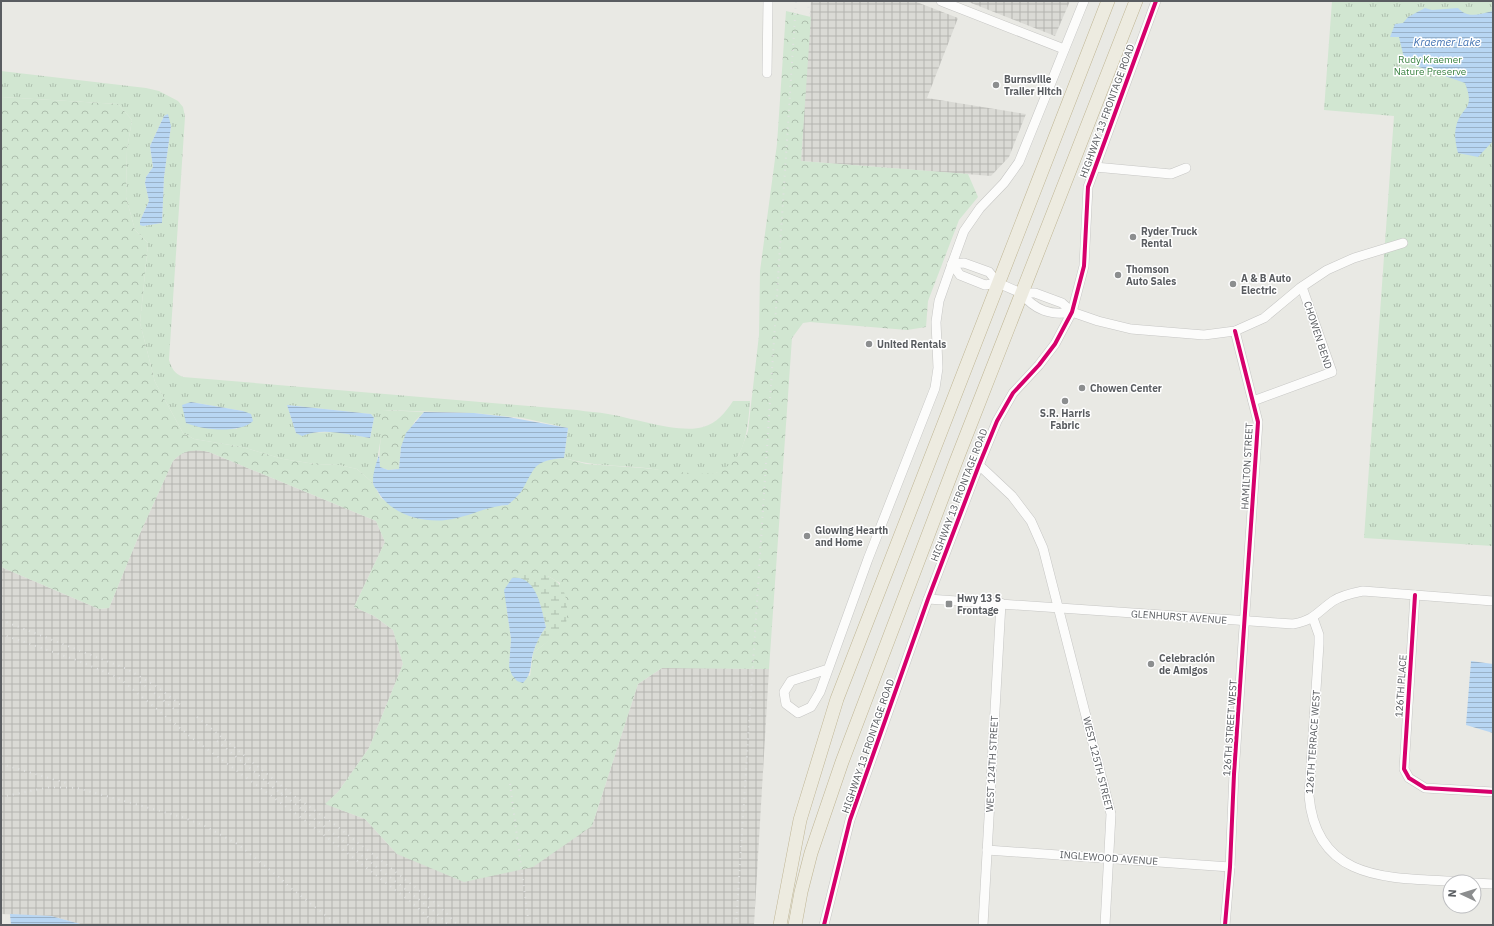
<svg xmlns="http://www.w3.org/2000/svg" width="1494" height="926" font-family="'IBM Plex Sans',sans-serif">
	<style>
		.industrial { fill: url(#industrial-grid) }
		.grass { fill: url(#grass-tufts); fill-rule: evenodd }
		.forest { fill: url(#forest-crowns); fill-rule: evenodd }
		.wetland { fill: url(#wetland-marsh) }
		.water { fill: url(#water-rules) }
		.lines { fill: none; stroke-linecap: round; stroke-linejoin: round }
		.minor-casing { stroke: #c6c6c4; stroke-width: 10 }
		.highway-casing { stroke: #bfb593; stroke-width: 14 }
		.minor { stroke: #fcfcfb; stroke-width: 9 }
		.highway { stroke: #edebe0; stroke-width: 13 }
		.rail { stroke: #e1e2e1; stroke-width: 2; stroke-dasharray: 1 5; stroke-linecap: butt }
		.cycleway-casing { stroke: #fff; stroke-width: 6 }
		.cycleway { stroke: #d6006c; stroke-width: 4 }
		.poi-dot { fill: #8c8e8f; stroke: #fff; stroke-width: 1.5 }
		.labels { text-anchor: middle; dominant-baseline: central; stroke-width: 3; stroke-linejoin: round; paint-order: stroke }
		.park-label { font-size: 10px; fill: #398141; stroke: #fff }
		.poi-label { font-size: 10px; font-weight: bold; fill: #5a5d61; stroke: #fff; text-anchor: start }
		.street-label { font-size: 10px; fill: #5a5d61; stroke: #fff }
		.water-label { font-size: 11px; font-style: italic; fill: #4473b3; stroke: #fff }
	</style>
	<defs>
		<pattern id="industrial-grid" width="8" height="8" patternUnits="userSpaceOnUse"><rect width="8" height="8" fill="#dadad5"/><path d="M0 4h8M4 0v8" fill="none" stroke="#b4b4b0"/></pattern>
		<pattern id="grass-tufts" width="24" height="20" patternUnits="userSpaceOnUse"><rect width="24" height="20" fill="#d1e6d1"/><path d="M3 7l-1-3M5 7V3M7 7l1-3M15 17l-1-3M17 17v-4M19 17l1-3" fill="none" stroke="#adbead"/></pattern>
		<pattern id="forest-crowns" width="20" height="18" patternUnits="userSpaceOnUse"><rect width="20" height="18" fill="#d1e6d1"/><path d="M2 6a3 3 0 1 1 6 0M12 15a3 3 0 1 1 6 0" fill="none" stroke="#adbead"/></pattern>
		<pattern id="wetland-marsh" width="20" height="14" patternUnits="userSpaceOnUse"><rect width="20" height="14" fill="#d1e6d1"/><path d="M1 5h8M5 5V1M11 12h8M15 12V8" fill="none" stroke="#adbead"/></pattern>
		<pattern id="water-rules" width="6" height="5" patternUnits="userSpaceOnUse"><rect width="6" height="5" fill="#b8d6f3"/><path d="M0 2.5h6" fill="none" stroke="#99b1c8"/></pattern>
	</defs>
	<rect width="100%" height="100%" fill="#e9e9e4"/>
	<g class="industrial">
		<polygon points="811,1 914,1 958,18 927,98 1026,114 1009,157 991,176 801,161"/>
		<polygon points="966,1 1070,1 1055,36"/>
		<polygon points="194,449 209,452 376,521 385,542 354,607 374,616 393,630 403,664 369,748 338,792 326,804 365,819 397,854 592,826 638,684 662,668 769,669 754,925 84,925 51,916 1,914 1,567 99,609 109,608 137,540 173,461 181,453"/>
	</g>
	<g class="grass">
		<polygon points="1332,1 1493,1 1493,546 1364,538 1394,116 1324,110"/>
		<path d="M1,71L146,88L159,91L178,101L183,107L185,117L169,360C172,369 174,373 183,377L577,410C588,412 598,412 608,414C633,418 680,434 703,427C717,423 725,413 733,401H750C748,427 746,465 716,473C700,478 663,470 646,468C618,465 591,466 564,458L568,428L523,418L474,413L382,410L383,426L373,483L357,469L339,465L315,464L283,459L242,447L194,439L183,433L155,382L140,323L148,243L135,230L126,197L127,149L132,120L118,104L1,97ZM164,116L171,126L164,177L162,223L143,226L140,221L149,201L145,183L146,177L153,167L150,146ZM191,402L243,411L237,429H230ZM287,405L371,414L374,418L370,438L339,432L296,433Z"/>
	</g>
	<g class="forest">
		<path d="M786,11L811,17L801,161L968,174L978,197L959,220L928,301L926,327L907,330L810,322L803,323L792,338L769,669L662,668L638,684L592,826L533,867L464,882L397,854L365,819L325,804L338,792L369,748L403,664L393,630L374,616L354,607L385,542L376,521L209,452C193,449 184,450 173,461L137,540L109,608L99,609L1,567V97L118,104L132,120L127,149L126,197L135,230L148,243L140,323L155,382L183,433L194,439L242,447L283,459L315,464L339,465L357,469L373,483L381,498L412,517L445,520L495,506L508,505L520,493L533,468L542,462L552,459L564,458L586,464L643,468L698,474L716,473L728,466L739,455L748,431L759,335L760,271L777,144ZM548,576L560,583L559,632L533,653L530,676L509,667L511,639L506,604Z"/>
		<path d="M382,410L424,412L415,421L401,447L399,469L388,470L380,467C378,448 383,429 382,410Z"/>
	</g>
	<path class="wetland" d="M522,572C547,573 565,578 567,606C567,613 568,621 564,627C560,634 541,646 533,653L538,639L546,627L540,604L529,581L518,578H512Z"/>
	<g class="water">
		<path d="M1425,8L1432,10L1458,8C1468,19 1480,14 1493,11V141L1478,157L1458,153C1456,145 1454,135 1456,127C1461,105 1476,112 1465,83L1405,62L1399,37H1390L1395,24L1403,23L1408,17Z"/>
		<polygon points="168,114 171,126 164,177 162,223 143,226 140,225 140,221 149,201 145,183 146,177 153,167 150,146 164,116"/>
		<path d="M191,402L243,411L251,414L253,421C239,434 203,430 186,423L182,405Z"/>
		<path d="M287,405L371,414L374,418L370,438C347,435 324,427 302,436L296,433Z"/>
		<path d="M424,412L474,413L508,417L568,428L564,458C532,461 536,467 521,492C517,497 512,501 508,505C486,506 467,518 446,520C420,523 389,513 377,490C375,488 373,485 373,482C373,472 376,464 379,455L380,467L388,470L399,469L401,447L406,433Z"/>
		<path d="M512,578C537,575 541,608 546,627C540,635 536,643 533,653C530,665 532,674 523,683L517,681L512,675L509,667L511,639L504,590Z"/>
		<polygon points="1471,661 1493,664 1493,733 1466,725"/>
		<polygon points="10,914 51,916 84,925 11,925"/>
	</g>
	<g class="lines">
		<g class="minor-casing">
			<g id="minor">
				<polyline points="941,1 1064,49"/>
				<polyline points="767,73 768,1"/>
				<polyline points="1095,167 1171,174 1186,168"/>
				<polyline points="952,264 964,263 989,272 998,283 1021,293 1035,293 1062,303 1072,312 1098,321 1131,329 1204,335 1235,331 1264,318 1300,288 1327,270 1354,258 1403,243"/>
				<polyline points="952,264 960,275 985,285 998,283"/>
				<path d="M1021,293C1035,310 1050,316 1072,312"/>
				<polyline points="1253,401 1332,372 1302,287"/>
				<polyline points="979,465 1012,496 1031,521 1043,548 1111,814 1105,925"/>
				<polyline points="1415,595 1404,769 1409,778 1425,788 1493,792"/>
				<path d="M928,599L1293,624C1315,620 1317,612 1333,601C1342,595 1353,593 1363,591L1493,601"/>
				<path d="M1313,618L1319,635V644L1309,796C1317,886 1396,877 1464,882"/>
				<polyline points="828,669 791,681 784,692 786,704 798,713 811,707 820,692 868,559 935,388 938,368 936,322 939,301 952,264 964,231 980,208 1004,183 1019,162 1084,1"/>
				<polyline points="987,850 1230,867"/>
				<polyline points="1474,883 1493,884"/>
				<polyline points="824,925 850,820 928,599 979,465 997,421 1013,393 1039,365 1055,344 1072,312 1084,266 1088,187 1156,1"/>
				<polyline points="983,925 1001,603"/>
				<polyline points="1225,925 1230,867 1234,774 1258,422 1235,331"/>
			</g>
		</g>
		<g class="highway-casing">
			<g id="highway">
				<polyline points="780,925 800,820 837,699 1108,1"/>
				<polyline points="795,925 801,892 811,853 842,762 955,464 1136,1"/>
			</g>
		</g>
		<use href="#minor" class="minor"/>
		<use href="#highway" class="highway"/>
		<g class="rail">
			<polyline points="807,1 811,17"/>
			<polyline points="1,620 127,669 156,686 182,706"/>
			<polyline points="1,634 79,661 119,678 192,738 303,819 411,902 437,925"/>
			<polyline points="140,682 178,712"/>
			<polyline points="197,717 294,796 334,824 438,905 458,925"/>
			<polyline points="217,741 285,797"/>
			<polyline points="1,764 66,783"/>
			<polyline points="510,784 529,925"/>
			<polyline points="281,793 435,912 449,925"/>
			<polyline points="1,797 50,787 77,788 182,817 205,826 239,845 286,883"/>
			<polyline points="282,881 338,925"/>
			<polyline points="736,925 796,1"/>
		</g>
		<g class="cycleway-casing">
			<g id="cycleway">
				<polyline points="1415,595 1404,769 1409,778 1425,788 1493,792"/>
				<polyline points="824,925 850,820 928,599 979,465 997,421 1013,393 1039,365 1055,344 1072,312 1084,266 1088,187 1156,1"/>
				<polyline points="1225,925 1230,867 1234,774 1258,422 1235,331"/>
			</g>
		</g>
		<use href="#cycleway" class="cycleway"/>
	</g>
	<g class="poi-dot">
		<circle cx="996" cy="85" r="4"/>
		<circle cx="1133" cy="237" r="4"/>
		<circle cx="1118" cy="275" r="4"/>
		<circle cx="1233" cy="284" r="4"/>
		<circle cx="869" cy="344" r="4"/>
		<circle cx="1082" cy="388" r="4"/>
		<circle cx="1065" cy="401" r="4"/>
		<circle cx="807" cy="536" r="4"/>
		<rect x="945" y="600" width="8" height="8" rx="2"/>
		<circle cx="1151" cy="664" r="4"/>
	</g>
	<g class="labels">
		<g class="park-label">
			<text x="1430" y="59">Rudy Kraemer<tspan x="1430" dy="12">Nature Preserve</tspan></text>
		</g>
		<g class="poi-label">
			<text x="1004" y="79">Burnsville<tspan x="1004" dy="12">Trailer Hitch</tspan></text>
			<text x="1141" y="231">Ryder Truck<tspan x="1141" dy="12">Rental</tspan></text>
			<text x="1126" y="269">Thomson<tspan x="1126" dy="12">Auto Sales</tspan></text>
			<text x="1241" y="278">A &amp; B Auto<tspan x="1241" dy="12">Electric</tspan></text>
			<text x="877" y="344">United Rentals</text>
			<text x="1090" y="388">Chowen Center</text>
			<text x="1065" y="413" text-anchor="middle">S.R. Harris<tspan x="1065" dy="12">Fabric</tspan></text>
			<text x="815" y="530">Glowing Hearth<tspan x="815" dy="12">and Home</tspan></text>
			<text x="957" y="598">Hwy 13 S<tspan x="957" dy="12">Frontage</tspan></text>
			<text x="1159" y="658">Celebración<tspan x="1159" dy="12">de Amigos</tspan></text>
		</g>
		<g class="street-label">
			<text transform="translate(1107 111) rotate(-70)">HIGHWAY 13 FRONTAGE ROAD</text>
			<text transform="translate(1318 335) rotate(72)">CHOWEN BEND</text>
			<text transform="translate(1247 466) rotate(-87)">HAMILTON STREET</text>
			<text transform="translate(959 495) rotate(-69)">HIGHWAY 13 FRONTAGE ROAD</text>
			<text transform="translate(1179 617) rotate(4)">GLENHURST AVENUE</text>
			<text transform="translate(1401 686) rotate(-86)">126TH PLACE</text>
			<text transform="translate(1230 728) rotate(-86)">126TH STREET WEST</text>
			<text transform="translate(1313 742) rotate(-86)">126TH TERRACE WEST</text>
			<text transform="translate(868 746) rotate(-71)">HIGHWAY 13 FRONTAGE ROAD</text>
			<text transform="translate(992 764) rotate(-87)">WEST 124TH STREET</text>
			<text transform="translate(1098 764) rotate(76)">WEST 125TH STREET</text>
			<text transform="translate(1109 858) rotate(4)">INGLEWOOD AVENUE</text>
		</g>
		<g class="water-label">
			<text x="1447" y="42">Kraemer Lake</text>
		</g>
	</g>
	<rect width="1494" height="926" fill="none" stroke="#5a5d61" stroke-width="4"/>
	<g transform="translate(1462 894) rotate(274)"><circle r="19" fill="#ffffff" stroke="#bdbec0"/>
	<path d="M0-3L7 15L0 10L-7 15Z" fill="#8c8e8f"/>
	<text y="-6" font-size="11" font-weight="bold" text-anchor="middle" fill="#5a5d61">N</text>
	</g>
</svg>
